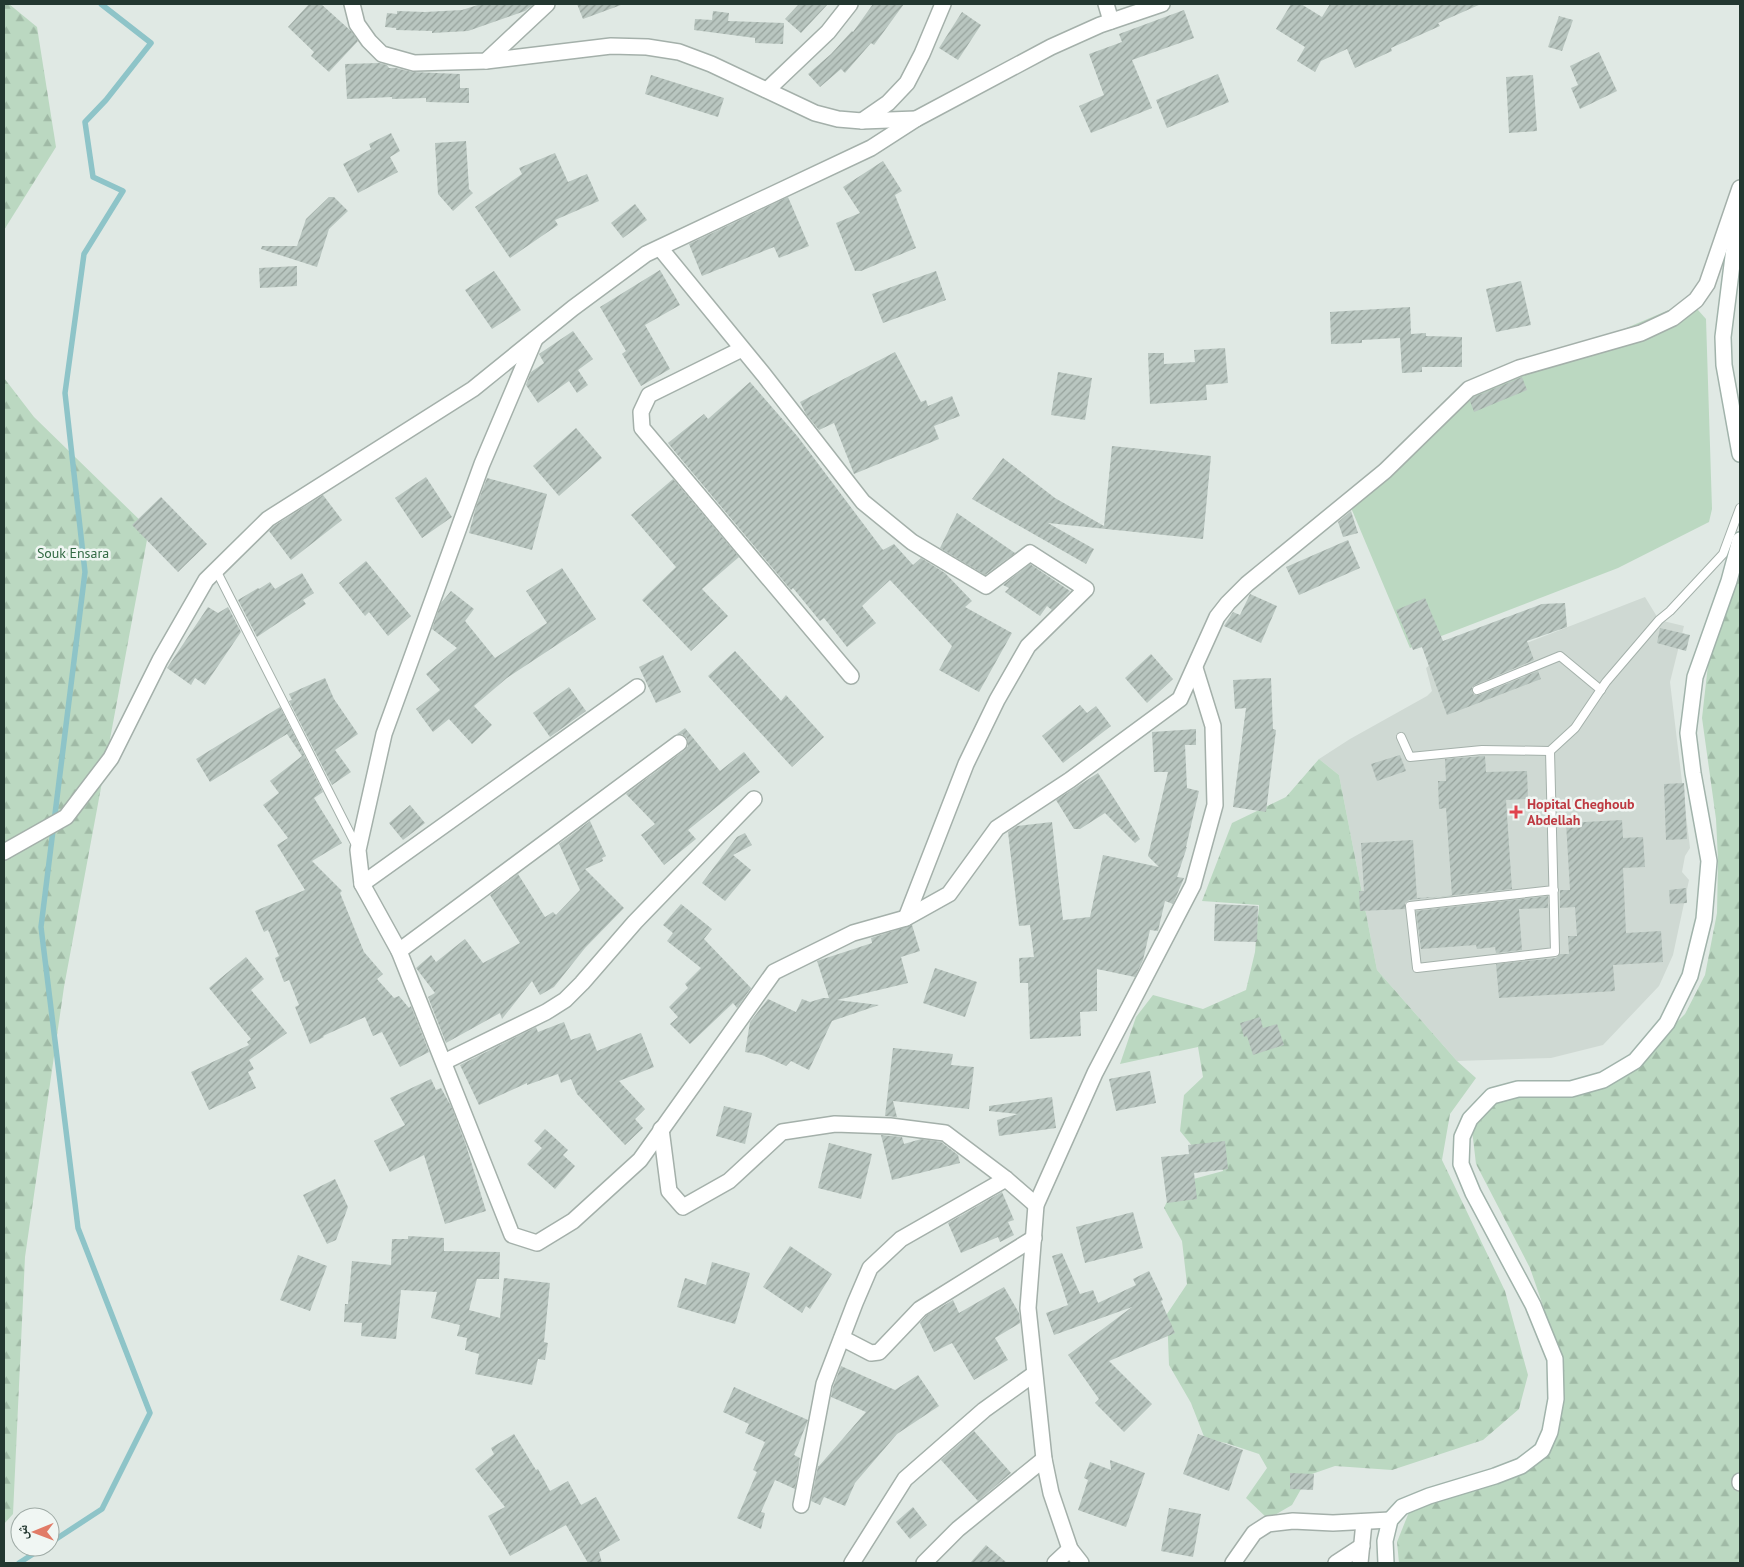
<svg xmlns="http://www.w3.org/2000/svg" width="1744" height="1567" font-family="'PT Sans','Noto Naskh Arabic',sans-serif">
	<style>
		.built { fill: #cfd9d3 }
		.forest { fill: url(#forest-firs) }
		.park { fill: #bbd8c1 }
		.lines { fill: none; stroke-linecap: round; stroke-linejoin: round }
		.stream { stroke: #8ec4c8; stroke-width: 5.5 }
		.building { fill: url(#building-hatch) }
		.service-casing { stroke: #a4b0aa; stroke-width: 10 }
		.minor-casing { stroke: #a4b0aa; stroke-width: 18 }
		.tertiary-casing { stroke: #a4b0aa; stroke-width: 18 }
		.secondary-casing { stroke: #a1b3ab; stroke-width: 18 }
		.service { stroke: #fff; stroke-width: 8 }
		.minor { stroke: #fff; stroke-width: 15 }
		.tertiary { stroke: #fff; stroke-width: 15 }
		.secondary { stroke: #fff; stroke-width: 15 }
		.health-dot { fill: #e0444e; stroke: #f0f6f3; stroke-width: 2 }
		.labels { text-anchor: middle; dominant-baseline: central; stroke-width: 5; stroke-linejoin: round; paint-order: stroke }
		.park-label { font-size: 14px; fill: #326943; stroke: #f0f6f3 }
		.health-label { font-size: 14px; font-weight: bold; fill: #be3a42; stroke: #f0f6f3; text-anchor: start }
	</style>
	<defs>
		<pattern id="forest-firs" width="22" height="20" patternUnits="userSpaceOnUse" patternTransform="scale(1.25)"><rect width="22" height="20" fill="#bbd8c1"/><path d="M5 1l3.5 6h-7zM16 11l3.5 6h-7z" fill="#a0baa6"/></pattern>
		<pattern id="building-hatch" width="6" height="6" patternUnits="userSpaceOnUse" patternTransform="scale(1.25)"><rect width="6" height="6" fill="#b9c6c0"/><path d="M-1 1l2-2M0 6l6-6M5 7l2-2" fill="none" stroke="#96a29c"/></pattern>
	</defs>
	<rect width="100%" height="100%" fill="#e0e9e4"/>
	<polygon class="built" points="1645,597 1659,620 1684,626 1670,682 1690,848 1685,856 1682,872 1689,880 1673,955 1659,986 1603,1045 1551,1058 1457,1061 1377,970 1339,775 1319,759 1350,739 1427,696 1432,691 1426,668 1452,646 1465,667"/>
	<g class="forest">
		<polygon points="4,4 9,4 37,27 56,147 4,230"/>
		<polygon points="4,378 34,417 149,529 64,987 25,1257 13,1514 4,1524"/>
		<polygon points="1740,558 1740,1563 1399,1563 1397,1542 1413,1502 1439,1488 1494,1468 1537,1450 1549,1434 1553,1335 1530,1268 1476,1164 1472,1130 1480,1110 1501,1093 1562,1087 1635,1064 1685,1014 1705,975 1717,913 1718,860 1716,819 1702,718 1708,665"/>
		<polygon points="1319,759 1339,775 1377,970 1457,1061 1476,1078 1450,1114 1442,1160 1505,1291 1528,1375 1519,1409 1483,1440 1392,1470 1335,1466 1309,1475 1292,1505 1268,1519 1246,1498 1267,1468 1259,1454 1226,1443 1205,1439 1191,1403 1169,1365 1167,1314 1187,1284 1182,1241 1164,1208 1175,1184 1223,1171 1220,1142 1193,1147 1180,1131 1184,1095 1203,1077 1198,1047 1120,1064 1136,1017 1153,995 1203,1009 1246,990 1255,952 1259,905 1202,901 1232,823 1286,797"/>
	</g>
	<polygon class="park" points="1690,301 1706,319 1712,509 1709,522 1618,568 1410,648 1349,503 1475,391 1525,371"/>
	<g class="lines">
		<g class="stream">
			<polyline points="50,1543 102,1509 150,1413 78,1228 41,927 85,572 65,393 84,254 123,191 93,177 85,122 106,100 151,43 101,4"/>
			<polyline points="19,1563 44,1547"/>
		</g>
	</g>
	<g class="building">
		<polygon points="309,4 321,4 351,31 358,41 329,72 311,56 314,52 288,27"/>
		<polygon points="481,4 534,4 525,11 468,31 432,33 432,31 396,30 396,28 385,27 387,13 397,14 397,11 425,12 462,10"/>
		<polygon points="577,4 620,4 621,5 583,19"/>
		<polygon points="799,4 828,4 801,33 785,19"/>
		<polygon points="873,4 904,4 874,45 871,43 845,73 841,69 820,87 808,74 831,54 852,31 853,32"/>
		<polygon points="1291,4 1301,4 1322,17 1330,4 1481,4 1438,23 1440,26 1391,48 1392,51 1355,68 1347,49 1321,61 1315,72 1297,61 1305,47 1276,29"/>
		<polygon points="1184,10 1194,38 1132,60 1152,108 1091,133 1079,106 1104,95 1089,54 1122,42 1119,34"/>
		<polygon points="713,11 729,13 728,21 784,23 783,44 755,43 755,38 694,30 695,19 712,20"/>
		<polygon points="962,12 981,25 958,60 939,48"/>
		<polygon points="1559,16 1573,20 1562,51 1548,47"/>
		<polygon points="1599,52 1617,91 1580,109 1571,88 1578,85 1570,66"/>
		<polygon points="379,63 387,65 389,68 396,68 412,72 460,74 460,88 469,88 469,103 426,102 426,98 392,99 392,97 347,99 345,64"/>
		<polygon points="1218,74 1229,102 1167,128 1156,100"/>
		<polygon points="651,75 724,98 718,117 645,94"/>
		<polygon points="1533,75 1537,131 1509,133 1506,77"/>
		<polygon points="391,133 400,151 390,157 398,172 358,193 343,164 371,149 369,144"/>
		<polygon points="466,141 469,189 473,193 453,211 438,194 435,143"/>
		<polygon points="555,153 568,182 587,174 599,201 555,220 558,225 510,258 475,207 522,174 519,168"/>
		<polygon points="883,161 902,191 895,195 916,248 861,271 855,271 836,223 860,213 843,187"/>
		<polygon points="329,197 334,197 348,211 329,229 317,267 261,249 262,246 297,246 306,219"/>
		<polygon points="788,197 809,246 779,258 774,247 702,276 689,244"/>
		<polygon points="635,204 647,220 623,238 611,223"/>
		<polygon points="297,266 297,286 260,288 259,268"/>
		<polygon points="660,270 680,305 645,325 670,369 641,386 622,354 626,351 600,307"/>
		<polygon points="494,271 521,310 492,329 465,290"/>
		<polygon points="936,271 946,300 883,323 872,294"/>
		<polygon points="1521,281 1531,325 1496,332 1486,289"/>
		<polygon points="1410,307 1411,334 1426,333 1426,336 1462,337 1462,367 1422,367 1422,372 1402,373 1400,338 1362,340 1362,343 1331,344 1330,312"/>
		<polygon points="573,331 593,359 578,370 588,385 577,393 569,381 538,403 526,385 531,372 544,363 539,354"/>
		<polygon points="1225,348 1228,383 1206,385 1207,400 1150,404 1148,353 1164,353 1164,364 1195,362 1194,350"/>
		<polygon points="895,352 921,402 926,400 928,406 952,396 960,416 934,426 939,439 854,474 834,423 819,430 806,414 800,402"/>
		<polygon points="1058,372 1092,378 1085,420 1051,415"/>
		<polygon points="1522,377 1527,390 1474,412 1470,401 1474,397"/>
		<polygon points="750,382 798,437 883,550 894,544 913,565 921,558 945,573 972,601 965,607 1012,633 979,692 939,670 952,646 890,580 862,606 876,623 847,647 824,618 820,621 793,588 791,590 676,453 668,443 704,414 708,419"/>
		<polygon points="576,428 602,458 559,496 533,466"/>
		<polygon points="1112,446 1211,456 1203,539 1048,523 1094,549 1086,564 972,499 1003,458 1055,498 1104,526"/>
		<polygon points="426,477 452,517 422,538 395,498"/>
		<polygon points="487,478 547,494 532,550 469,533 476,507"/>
		<polygon points="673,479 739,557 702,589 728,616 691,651 642,600 676,567 631,515"/>
		<polygon points="323,495 342,520 291,560 269,531 274,526"/>
		<polygon points="161,497 207,544 178,572 132,525"/>
		<polygon points="1351,511 1358,533 1343,537 1338,522"/>
		<polygon points="957,513 1015,553 985,575 940,548"/>
		<polygon points="1348,540 1360,568 1299,595 1286,567"/>
		<polygon points="366,561 411,616 388,636 369,612 365,616 339,583"/>
		<polygon points="1030,564 1070,591 1052,610 1047,606 1040,616 1005,592 1009,588 1003,585"/>
		<polygon points="562,568 596,619 507,678 474,706 492,725 472,744 449,719 433,732 416,709 440,690 426,674 457,648 432,629 441,603 451,591 474,609 465,621 495,658 547,623 526,591"/>
		<polygon points="302,573 314,593 303,600 306,604 257,637 238,600 258,588 259,589 270,582 275,589"/>
		<polygon points="1250,594 1277,606 1261,643 1224,626 1233,612 1240,615"/>
		<polygon points="1425,598 1443,641 1542,604 1565,603 1567,627 1527,641 1534,660 1475,685 1472,687 1472,692 1474,695 1479,695 1538,671 1541,679 1447,715 1422,647 1413,650 1396,610"/>
		<polygon points="208,607 218,613 228,607 241,632 205,685 195,678 191,685 167,668"/>
		<polygon points="1660,628 1690,635 1686,651 1657,643"/>
		<polygon points="735,651 781,701 786,695 824,737 792,767 708,676"/>
		<polygon points="1151,654 1173,679 1147,703 1125,678"/>
		<polygon points="663,655 681,692 656,703 639,667"/>
		<polygon points="325,678 334,699 358,734 335,750 351,772 332,785 289,701 292,700 289,694"/>
		<polygon points="1271,678 1273,729 1276,730 1266,812 1233,807 1246,708 1235,709 1233,680"/>
		<polygon points="569,687 586,711 550,737 533,713"/>
		<polygon points="1080,705 1087,713 1096,706 1111,726 1063,763 1042,736"/>
		<polygon points="280,707 323,792 314,798 342,843 312,861 342,891 340,893 364,952 383,974 377,979 394,998 399,996 409,1008 411,1006 429,1052 400,1067 382,1032 373,1036 365,1017 323,1036 324,1037 310,1044 295,1007 299,1005 289,980 284,982 275,958 279,956 268,930 264,932 255,911 305,890 277,845 288,838 263,805 279,793 270,781 302,756 287,734 210,782 196,759"/>
		<polygon points="685,728 720,771 744,752 760,772 688,830 696,839 664,865 641,835 655,824 626,794 685,750 688,746 687,738 682,734 677,734"/>
		<polygon points="1196,729 1196,745 1185,745 1187,788 1199,791 1186,847 1187,847 1177,877 1184,878 1173,904 1165,901 1158,931 1150,930 1143,960 1135,977 1097,969 1097,1011 1080,1012 1081,1036 1030,1039 1028,983 1020,983 1019,958 1034,957 1030,925 1019,926 1008,832 1017,826 1052,822 1063,920 1090,917 1103,855 1159,867 1148,856 1168,772 1154,772 1152,732"/>
		<polygon points="1400,755 1406,771 1377,781 1371,764"/>
		<polygon points="1485,756 1486,772 1527,771 1528,799 1506,800 1512,889 1409,900 1405,903 1405,909 1360,911 1359,891 1364,891 1361,843 1413,840 1417,898 1452,896 1446,808 1439,809 1438,781 1446,781 1445,759"/>
		<polygon points="1098,773 1140,839 1135,843 1105,813 1080,829 1074,829 1056,800"/>
		<polygon points="1684,783 1687,839 1666,840 1664,784"/>
		<polygon points="410,805 425,823 403,840 389,823"/>
		<polygon points="1622,820 1623,838 1643,837 1645,867 1623,868 1626,933 1661,931 1663,962 1613,965 1615,991 1499,998 1496,964 1556,958 1560,954 1569,954 1568,936 1577,936 1575,907 1560,908 1560,890 1570,890 1566,823"/>
		<polygon points="590,821 606,856 602,858 603,861 585,869 624,908 585,948 554,987 540,995 532,981 502,1019 500,1013 446,1043 428,997 435,993 416,968 431,955 436,962 465,939 483,963 520,943 490,895 518,874 545,917 553,912 556,915 580,890 559,844"/>
		<polygon points="745,833 752,845 733,855 751,870 725,901 702,883 737,837"/>
		<polygon points="1686,888 1687,903 1670,904 1669,890"/>
		<polygon points="1548,896 1548,908 1519,909 1522,950 1496,953 1495,947 1477,949 1476,945 1421,949 1416,911"/>
		<polygon points="681,904 712,929 704,939 751,988 737,1008 733,1003 690,1044 670,1024 678,1017 669,1007 688,988 685,984 701,968 667,941 673,933 663,925"/>
		<polygon points="1215,904 1258,906 1257,942 1214,941"/>
		<polygon points="912,925 920,951 901,957 908,983 837,1000 879,1005 832,1021 809,1070 791,1061 786,1066 762,1055 745,1052 750,1022 768,999 796,1012 802,999 810,1002 823,998 829,998 817,961 872,943 871,938"/>
		<polygon points="246,957 264,979 251,990 287,1033 249,1060 254,1069 248,1072 256,1088 209,1110 191,1072 249,1045 247,1042 251,1039 209,988"/>
		<polygon points="935,968 977,982 965,1017 923,1003"/>
		<polygon points="1260,1017 1263,1028 1277,1024 1284,1045 1253,1055 1247,1036 1244,1037 1240,1023"/>
		<polygon points="564,1022 571,1040 590,1033 597,1051 641,1033 654,1067 619,1081 645,1109 635,1119 643,1128 625,1145 577,1094 571,1079 561,1083 558,1074 527,1085 527,1083 479,1105 460,1065 536,1027 538,1032"/>
		<polygon points="893,1048 953,1054 951,1065 974,1067 969,1109 893,1101 897,1117 885,1116"/>
		<polygon points="1150,1071 1156,1103 1116,1111 1109,1079"/>
		<polygon points="431,1079 436,1090 441,1088 451,1106 466,1145 486,1211 445,1224 424,1155 390,1172 374,1141 405,1125 390,1098"/>
		<polygon points="1052,1097 1056,1128 999,1136 997,1120 1018,1114 989,1111 989,1106"/>
		<polygon points="724,1106 752,1113 745,1144 716,1136"/>
		<polygon points="545,1129 568,1150 563,1155 575,1166 555,1189 527,1164 542,1148 534,1141"/>
		<polygon points="881,1135 902,1137 904,1144 921,1139 941,1142 958,1155 960,1163 892,1180"/>
		<polygon points="1225,1141 1228,1169 1194,1173 1197,1199 1167,1203 1161,1157 1189,1154 1188,1145"/>
		<polygon points="829,1143 872,1154 861,1199 818,1188"/>
		<polygon points="335,1179 348,1207 336,1240 327,1244 303,1195"/>
		<polygon points="1002,1192 1014,1220 1008,1222 1014,1235 1000,1242 998,1237 961,1253 948,1223"/>
		<polygon points="1133,1212 1143,1248 1085,1263 1076,1227"/>
		<polygon points="408,1236 444,1238 444,1251 500,1252 499,1279 477,1279 469,1310 500,1318 504,1278 550,1283 544,1342 548,1343 545,1360 538,1359 532,1385 475,1374 479,1354 465,1350 467,1338 457,1336 460,1325 431,1318 437,1292 401,1290 396,1339 361,1336 362,1323 344,1322 345,1304 348,1304 352,1261 391,1265 392,1239 408,1239"/>
		<polygon points="790,1246 832,1274 810,1309 806,1306 802,1313 763,1287"/>
		<polygon points="1062,1253 1080,1294 1093,1290 1098,1303 1136,1285 1133,1279 1149,1271 1163,1300 1161,1301 1175,1333 1109,1361 1152,1404 1124,1432 1095,1403 1099,1399 1068,1355 1132,1307 1054,1335 1046,1313 1068,1305 1052,1256"/>
		<polygon points="298,1255 327,1266 310,1311 280,1300"/>
		<polygon points="712,1262 750,1273 735,1324 677,1307 685,1278 706,1285"/>
		<polygon points="1004,1287 1019,1313 1020,1323 995,1338 1008,1360 974,1380 952,1343 934,1352 920,1323 926,1316 953,1300 959,1313"/>
		<polygon points="841,1366 895,1390 918,1375 939,1406 897,1434 855,1483 845,1506 824,1497 820,1505 811,1501 818,1466 819,1466 866,1412 831,1397 833,1387"/>
		<polygon points="734,1387 808,1420 794,1455 800,1458 795,1489 775,1480 761,1512 765,1513 761,1529 737,1518 757,1472 753,1470 765,1442 745,1433 749,1424 723,1412"/>
		<polygon points="974,1431 1011,1473 978,1501 941,1460"/>
		<polygon points="514,1434 536,1470 538,1469 550,1491 568,1481 581,1505 596,1497 620,1540 599,1552 602,1563 588,1563 566,1525 510,1556 488,1516 505,1507 475,1469 494,1454 491,1448"/>
		<polygon points="1198,1434 1243,1450 1229,1491 1183,1474"/>
		<polygon points="1110,1460 1145,1473 1126,1527 1078,1510 1088,1480 1084,1478 1090,1462 1111,1470"/>
		<polygon points="1290,1473 1314,1474 1313,1490 1290,1489"/>
		<polygon points="913,1507 927,1525 910,1539 896,1522"/>
		<polygon points="1169,1508 1201,1514 1193,1557 1161,1551"/>
		<polygon points="986,1545 1007,1563 970,1563"/>
	</g>
	<g class="lines">
		<g class="service-casing">
			<g id="service">
				<polyline points="216,570 357,847"/>
				<polyline points="1477,690 1560,656 1601,690"/>
				<polyline points="1401,737 1410,757 1482,750 1550,751"/>
				<polyline points="1554,890 1410,906 1417,968 1555,952 1550,751 1575,728 1606,682 1659,620 1670,611 1723,554 1740,508"/>
			</g>
		</g>
		<g class="minor-casing">
			<g id="minor">
				<polyline points="352,4 357,24 369,41 382,54 414,63 486,61 611,46 647,47 679,52 711,64 815,113 838,119 862,121 916,119"/>
				<polyline points="1106,4 1111,21"/>
				<polyline points="486,61 547,4"/>
				<polyline points="767,90 828,32 850,4"/>
				<polyline points="862,121 888,103 907,83 922,54 943,4"/>
				<polyline points="660,248 764,375 863,502 912,542 986,586 1030,553 1086,589 1028,646 997,700 966,764 906,918"/>
				<polyline points="535,339 482,464 384,734 358,850 362,884 399,951 512,1235 537,1243 573,1221 640,1160 774,972 853,933 906,918 949,894 997,828 1070,780 1180,699 1217,617 1228,603 1247,584 1385,471 1469,389 1519,368 1641,333 1673,318 1696,300 1707,284 1740,188"/>
				<polyline points="742,349 649,395 641,412 642,428 851,676"/>
				<polyline points="362,884 637,687"/>
				<polyline points="399,951 679,743"/>
				<polyline points="444,1062 546,1012 565,1000 582,983 635,922 754,799"/>
				<polyline points="661,1129 669,1191 683,1207 729,1181 782,1132 835,1124 890,1126 945,1133 1006,1179 1036,1205"/>
				<polyline points="842,1338 871,1353 879,1352 920,1309 1034,1238"/>
				<polyline points="1740,1481 1740,1483"/>
				<polyline points="801,1505 824,1384 855,1303 870,1268 901,1239 1006,1179"/>
				<polyline points="852,1563 905,1479 984,1410 1034,1374"/>
				<polyline points="924,1563 958,1529 1044,1459"/>
				<polyline points="1055,1563 1070,1549"/>
				<polyline points="1336,1563 1362,1546"/>
				<polyline points="1360,1563 1364,1522"/>
			</g>
		</g>
		<g class="tertiary-casing">
			<g id="tertiary">
				<polyline points="4,852 66,817 111,758 160,660 206,580 268,519 473,389 573,308 646,254 871,148 916,119 1051,47 1100,25 1162,4"/>
				<polyline points="1081,1563 1070,1549 1051,1493 1044,1459 1028,1308 1036,1205 1095,1073 1193,885 1215,805 1213,726 1195,668"/>
				<polyline points="1233,1563 1254,1533 1268,1524 1293,1521 1333,1523 1390,1520"/>
			</g>
		</g>
		<g class="secondary-casing">
			<g id="secondary">
				<polyline points="1740,200 1723,337 1724,365 1740,454"/>
				<polyline points="1386,1563 1385,1541 1390,1520 1402,1507 1429,1496 1495,1476 1521,1466 1542,1450 1550,1432 1556,1399 1555,1359 1533,1305 1473,1193 1461,1164 1462,1137 1470,1119 1492,1096 1518,1089 1571,1089 1603,1080 1635,1061 1667,1023 1690,976 1704,919 1709,861 1693,773 1688,733 1695,677 1729,581 1740,540"/>
			</g>
		</g>
		<use href="#service" class="service"/>
		<use href="#minor" class="minor"/>
		<use href="#tertiary" class="tertiary"/>
		<use href="#secondary" class="secondary"/>
	</g>
	<path class="health-dot" d="M1513.5 804.5h5v5h5v5h-5v5h-5v-5h-5v-5h5z"/>
	<g class="labels">
		<g class="park-label">
			<text x="73" y="553">Souk Ensara</text>
		</g>
		<g class="health-label">
			<text x="1527" y="804">Hopital Cheghoub<tspan x="1527" dy="16">Abdellah</tspan></text>
		</g>
	</g>
	<rect width="1744" height="1567" fill="none" stroke="#233730" stroke-width="10"/>
	<g transform="translate(35 1532) rotate(269)"><circle r="24" fill="#f0f6f3" stroke="#9eaaa5"/>
	<path d="M0-4L9 19L0 12L-9 19Z" fill="#e17b67"/>
	<text y="-8" font-size="14" font-weight="bold" text-anchor="middle" fill="#233730">ش</text>
	</g>
</svg>
